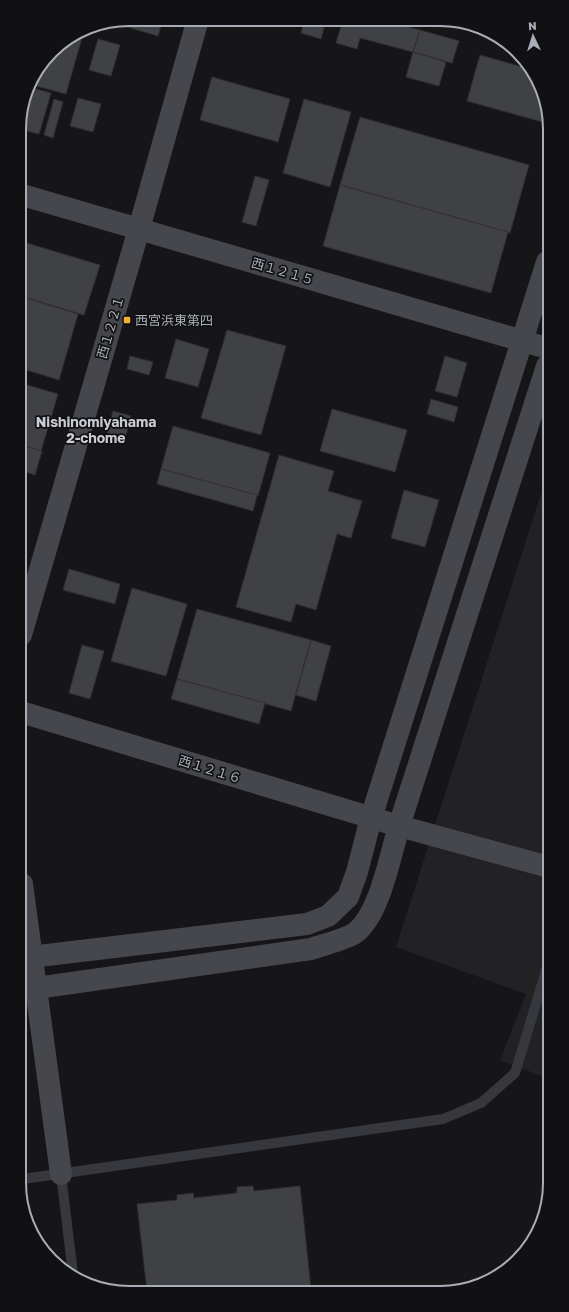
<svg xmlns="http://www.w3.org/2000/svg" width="569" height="1312" font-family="'Golos Text','Noto Sans JP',sans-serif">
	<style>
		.built { fill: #222225 }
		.building { fill: #404145; stroke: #303034 }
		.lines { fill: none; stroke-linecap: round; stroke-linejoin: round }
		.lane { stroke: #37383d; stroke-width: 10 }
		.secondary { stroke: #45474d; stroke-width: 22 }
		.poi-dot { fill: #f2b134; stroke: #111113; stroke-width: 1.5 }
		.labels { text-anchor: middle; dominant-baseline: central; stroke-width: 3.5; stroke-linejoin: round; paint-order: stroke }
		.street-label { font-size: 13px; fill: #a8adb8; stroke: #111113 }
		.poi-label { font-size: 13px; fill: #a8adb8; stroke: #111113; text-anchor: start }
		.neighbourhood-label { font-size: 14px; font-weight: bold; fill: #c9ccd4; stroke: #111113 }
		.rim { fill: none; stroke: #a8adb8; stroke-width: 2 }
	</style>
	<rect width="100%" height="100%" fill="#161618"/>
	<polygon class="built" points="547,475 549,1079 500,1060 526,994 396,947"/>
	<g class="building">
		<polygon points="129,19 163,19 158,36 124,26 125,20"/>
		<polygon points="278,20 297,20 295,26"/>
		<polygon points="305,20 326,20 321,39 301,33"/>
		<polygon points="343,20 387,21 420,30 413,52 360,38 357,49 336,43"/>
		<polygon points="420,30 459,41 452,63 413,52"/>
		<polygon points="79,33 83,34 66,94 29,84 30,80 56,47"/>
		<polygon points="98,39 120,45 111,76 89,70"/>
		<polygon points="413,52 446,62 439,86 406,77"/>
		<polygon points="480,55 526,68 546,101 546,123 467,101"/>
		<polygon points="212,77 290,99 278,142 200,120"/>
		<polygon points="29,87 51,93 39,134 19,129 19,122"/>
		<polygon points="78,98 101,104 93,132 70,126"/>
		<polygon points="54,99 63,102 53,138 44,135"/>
		<polygon points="304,99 351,112 330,187 283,173"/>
		<polygon points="360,117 529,165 510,233 340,185"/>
		<polygon points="255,176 269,180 256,226 242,222"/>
		<polygon points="340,185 508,232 491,293 323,246"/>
		<polygon points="20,241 100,265 84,315 20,296"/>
		<polygon points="20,296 78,314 59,380 20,368"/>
		<polygon points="227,330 286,346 261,435 201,418"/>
		<polygon points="176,339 209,349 198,387 165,378"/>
		<polygon points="130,356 153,362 149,375 127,369"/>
		<polygon points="445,356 467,363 457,397 435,391"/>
		<polygon points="20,383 58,394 41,451 20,445"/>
		<polygon points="431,399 458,407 454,422 427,414"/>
		<polygon points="332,409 407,430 395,472 320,451"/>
		<polygon points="113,411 131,416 125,439 107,434"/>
		<polygon points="173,426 270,453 258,496 161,469"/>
		<polygon points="20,445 42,451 35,475 20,470"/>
		<polygon points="279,455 334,471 328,491 362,501 351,538 337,534 316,610 296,604 291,622 236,607"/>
		<polygon points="161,469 257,495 253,511 157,484"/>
		<polygon points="404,490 439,500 425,547 391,538"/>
		<polygon points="69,569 120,584 115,604 63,590"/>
		<polygon points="132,588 187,604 166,676 111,661"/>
		<polygon points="197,609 311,640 291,711 177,679"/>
		<polygon points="311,640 331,646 316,701 296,695"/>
		<polygon points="82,645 104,651 90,699 69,693"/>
		<polygon points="177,679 265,703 259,724 171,699"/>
		<polygon points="253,1186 254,1191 300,1186 311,1289 147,1291 137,1204 177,1200 177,1195 193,1193 194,1198 237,1193 237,1187"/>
	</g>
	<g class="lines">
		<g class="lane">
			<polyline points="61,1174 73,1274"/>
			<polyline points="23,1179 443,1119 481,1103 515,1073 549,961"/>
		</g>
		<g class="secondary">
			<polyline points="19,194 547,348"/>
			<polyline points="21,635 139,229 198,19"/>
			<polyline points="21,712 399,826 549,867"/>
			<polyline points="22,884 61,1174"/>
			<polyline points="22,958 307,924 328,916 348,897 357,872 371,818 547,262"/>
			<path d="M22,990L311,949C322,945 347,939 355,933C380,914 390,856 399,826L547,366"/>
		</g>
	</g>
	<rect class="poi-dot" x="123" y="316" width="8" height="8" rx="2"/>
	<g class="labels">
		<g class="street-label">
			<text transform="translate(283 271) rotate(16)">西１２１５</text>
			<text transform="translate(110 327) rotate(-74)">西１２２１</text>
			<text transform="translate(210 769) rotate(17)">西１２１６</text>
		</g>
		<g class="poi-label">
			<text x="135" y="320">西宮浜東第四</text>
		</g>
		<g class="neighbourhood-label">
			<text x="96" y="421">Nishinomiyahama<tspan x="96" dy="16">2-chome</tspan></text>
		</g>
	</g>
	<path d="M0 0H569V1312H0ZM129 26H440A103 103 0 0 1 543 129V1183A103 103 0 0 1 440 1286H129A103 103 0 0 1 26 1183V129A103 103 0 0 1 129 26Z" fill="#111113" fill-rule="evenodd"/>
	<path class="rim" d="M129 26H440A103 103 0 0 1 543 129V1183A103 103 0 0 1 440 1286H129A103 103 0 0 1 26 1183V129A103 103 0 0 1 129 26Z"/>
	<g transform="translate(533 36) rotate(356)" stroke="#111113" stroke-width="3" paint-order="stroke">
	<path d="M0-3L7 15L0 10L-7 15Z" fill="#a8adb8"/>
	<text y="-6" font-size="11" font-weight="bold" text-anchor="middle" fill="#a8adb8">N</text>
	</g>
</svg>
